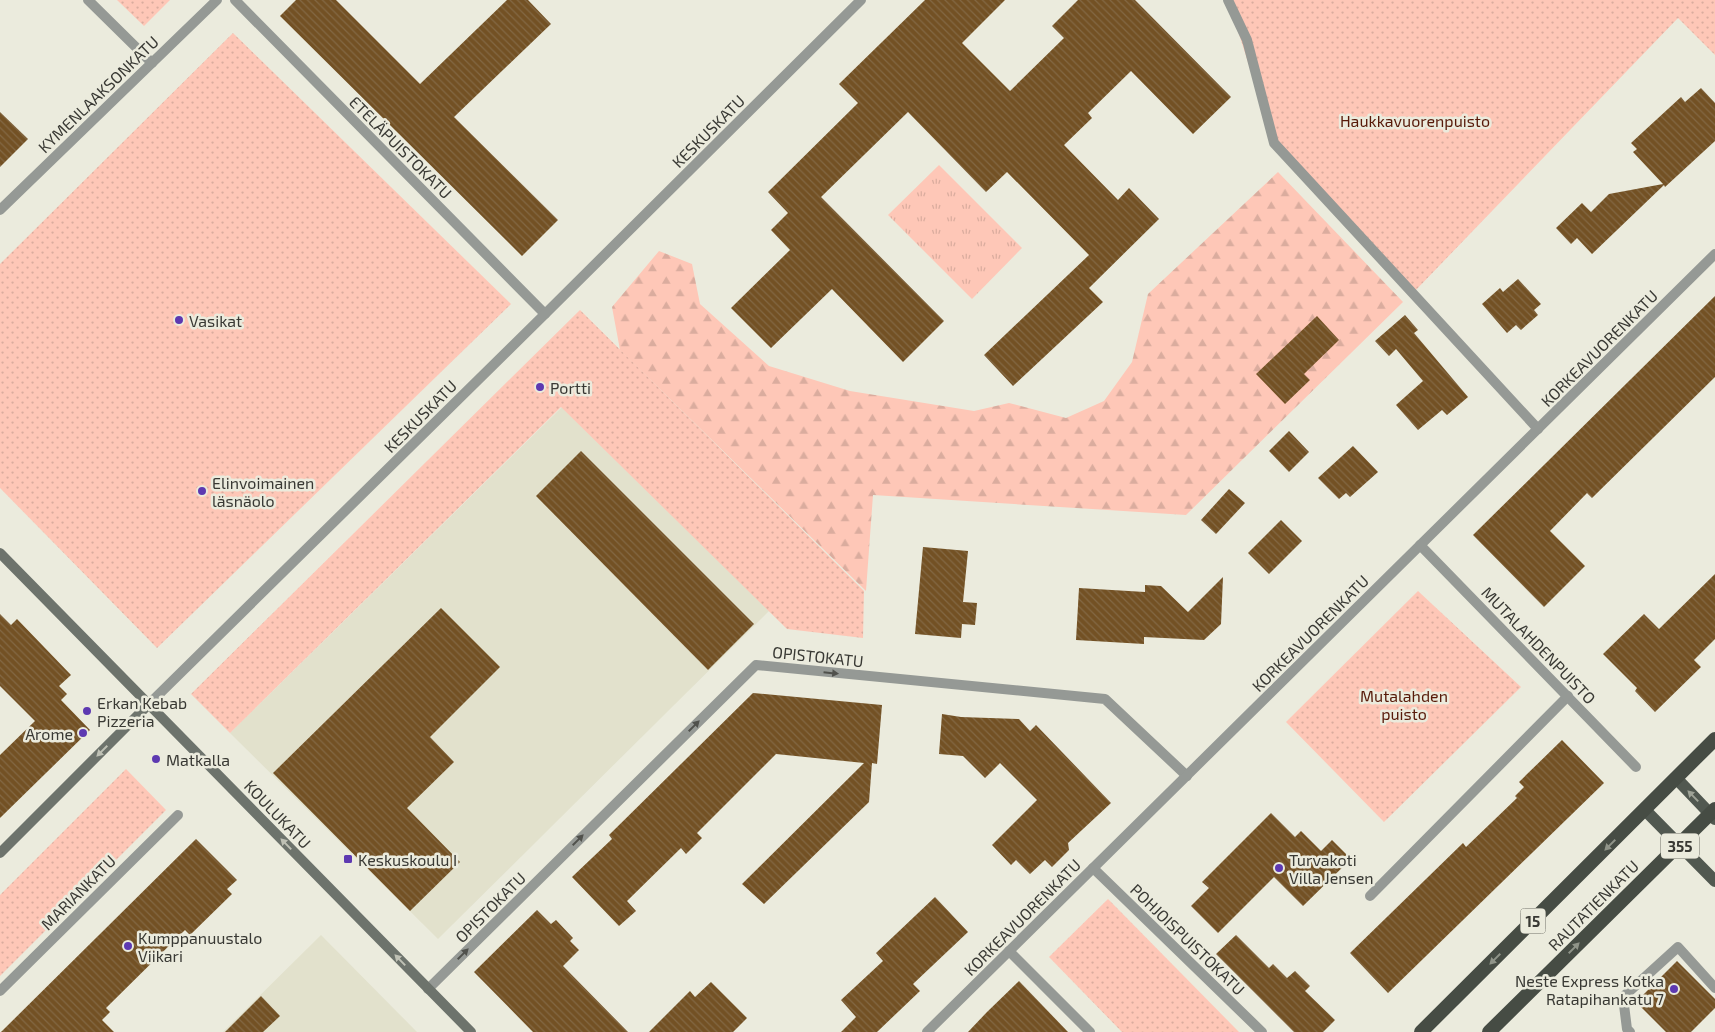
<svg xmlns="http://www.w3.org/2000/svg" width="1715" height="1032" font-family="'Exo 2',sans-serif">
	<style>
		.built { fill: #e2e1cc }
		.grass { fill: url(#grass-tufts) }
		.forest { fill: url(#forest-firs) }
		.park { fill: url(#park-dots) }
		.building { fill: url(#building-back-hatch) }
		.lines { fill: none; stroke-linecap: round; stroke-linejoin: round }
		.service { stroke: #959995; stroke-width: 10 }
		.minor { stroke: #959995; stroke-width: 10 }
		.secondary { stroke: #6d736c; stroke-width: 10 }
		.primary { stroke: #515850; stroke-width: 12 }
		.trunk { stroke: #464c44; stroke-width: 14 }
		.oneway { fill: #50514c }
		.oneway2 { fill: #bfc1b5 }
		.oneway3 { fill: #9ea296 }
		.oneway4 { fill: #909489 }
		.poi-dot { fill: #5d39b1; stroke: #ebebdd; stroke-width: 2 }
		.labels { text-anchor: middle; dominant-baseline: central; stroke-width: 5; stroke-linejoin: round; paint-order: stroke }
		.shield { fill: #ebebdd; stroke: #6e6e67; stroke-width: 1 }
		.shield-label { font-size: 15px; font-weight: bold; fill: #393934 }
		.street-label { font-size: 16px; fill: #393934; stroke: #ebebdd }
		.park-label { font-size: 16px; fill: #571a09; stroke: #ebebdd }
		.poi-label { font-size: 16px; fill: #393934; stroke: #ebebdd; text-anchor: start }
	</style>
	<defs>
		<pattern id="grass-tufts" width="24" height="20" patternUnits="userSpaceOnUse" patternTransform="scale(1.25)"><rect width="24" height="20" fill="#fec7b7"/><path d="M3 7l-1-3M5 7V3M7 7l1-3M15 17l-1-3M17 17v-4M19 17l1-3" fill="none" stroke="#daac9e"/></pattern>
		<pattern id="forest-firs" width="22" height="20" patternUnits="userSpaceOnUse" patternTransform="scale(1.25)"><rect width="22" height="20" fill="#fec7b7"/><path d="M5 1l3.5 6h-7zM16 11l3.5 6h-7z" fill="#daac9e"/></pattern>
		<pattern id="park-dots" width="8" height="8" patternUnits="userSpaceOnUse" patternTransform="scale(1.25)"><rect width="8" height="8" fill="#fec7b7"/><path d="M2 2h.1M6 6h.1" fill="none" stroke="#daac9e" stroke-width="1.8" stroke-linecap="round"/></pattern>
		<pattern id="building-back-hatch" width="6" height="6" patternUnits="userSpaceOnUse" patternTransform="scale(1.25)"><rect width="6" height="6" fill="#735124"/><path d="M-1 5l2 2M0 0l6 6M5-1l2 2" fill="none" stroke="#836844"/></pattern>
	</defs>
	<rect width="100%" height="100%" fill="#ebebdd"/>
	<g class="built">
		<polygon points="562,407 770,610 438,939 230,733"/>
		<polygon points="321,935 417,1032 223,1032"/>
	</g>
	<polygon class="grass" points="939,165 1022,248 972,299 888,215"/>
	<polygon class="forest" points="1278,172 1403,302 1186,515 873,495 866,591 620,350 612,307 659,251 692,264 700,304 769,366 850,391 974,411 1009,403 1066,418 1104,401 1132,362 1148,294"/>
	<g class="park">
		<polygon points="117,0 170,0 144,26"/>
		<polygon points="1228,0 1715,0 1715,55 1678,18 1413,293 1274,143"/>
		<polygon points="233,33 511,304 157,648 0,488 0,264"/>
		<polygon points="580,310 864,591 863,638 787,629 561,407 230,733 191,694"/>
		<polygon points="1418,591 1521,687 1384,822 1286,722"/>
		<polygon points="126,769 166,810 0,976 0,895"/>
		<polygon points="1108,899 1239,1032 1122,1032 1049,957"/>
	</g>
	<g class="building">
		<polygon points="296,0 336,0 420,84 507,0 528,0 551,24 454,117 558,220 522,256 280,16"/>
		<polygon points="925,0 1005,0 962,43 1010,91 1064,38 1052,26 1078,0 1135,0 1231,97 1193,134 1131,71 1088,113 1092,118 1064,145 1118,200 1129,188 1159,219 1089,288 1103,302 1013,386 984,355 1089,255 1007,172 986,192 908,112 821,197 944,321 903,362 832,289 771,348 731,308 790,250 771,230 788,213 768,192 858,103 839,84"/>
		<polygon points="1701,88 1715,103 1715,141 1665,187 1664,185 1592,254 1577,238 1571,244 1556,228 1582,203 1591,212 1609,194 1663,184 1633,152 1637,149 1631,143 1681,97 1685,102"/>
		<polygon points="0,112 28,139 0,167"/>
		<polygon points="1518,279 1541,304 1534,310 1538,315 1521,330 1516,325 1507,333 1482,304 1500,288 1503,292"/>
		<polygon points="1715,296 1715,377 1592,498 1587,493 1550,531 1585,566 1544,607 1473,535"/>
		<polygon points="1405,315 1418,330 1414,333 1468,397 1447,415 1442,410 1418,430 1396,405 1423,381 1396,349 1389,356 1375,341"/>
		<polygon points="1317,316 1339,340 1304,374 1310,380 1285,404 1256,374"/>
		<polygon points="1289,431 1309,452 1289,472 1269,451"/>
		<polygon points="1353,446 1378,472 1350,497 1346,493 1339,499 1318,478"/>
		<polygon points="581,451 754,624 708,670 536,496"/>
		<polygon points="1229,489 1245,503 1216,534 1201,520"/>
		<polygon points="1281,520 1302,541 1269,574 1248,553"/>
		<polygon points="923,547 968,551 963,602 977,603 975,625 962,624 961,638 915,634"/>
		<polygon points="1715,574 1715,639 1694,660 1701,667 1655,712 1635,691 1637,688 1603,654 1644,614 1659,629"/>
		<polygon points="1223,577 1221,624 1204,640 1144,637 1144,644 1076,640 1079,588 1145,592 1145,585 1161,586 1188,612"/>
		<polygon points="441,608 500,667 430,737 454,762 407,808 460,862 410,911 273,773"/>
		<polygon points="0,614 11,625 17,619 71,675 59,686 67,694 61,700 90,730 0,818 0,755 35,721 0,686"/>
		<polygon points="753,693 882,705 877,764 872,763 869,802 764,904 742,884 864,763 776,754 697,833 702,838 686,854 681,848 627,901 636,911 619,926 572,877 612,839 609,835"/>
		<polygon points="942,714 961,717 1019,719 1030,731 1036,725 1111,803 1068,843 1069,850 1052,867 1045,860 1030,874 1016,860 1011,865 992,845 1037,800 1000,763 985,778 963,756 939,754"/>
		<polygon points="1562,740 1604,783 1388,993 1350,953 1463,843 1466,847 1517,798 1515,796 1524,787 1519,782"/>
		<polygon points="1271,813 1295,837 1301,831 1321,851 1332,840 1351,859 1303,906 1274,877 1218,933 1191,906 1209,888 1202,882"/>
		<polygon points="196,839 237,880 227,889 232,894 190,935 185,930 106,1008 110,1012 102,1020 114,1032 1,1032"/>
		<polygon points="935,897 968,932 913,984 920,991 877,1032 841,1032 856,1017 841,1000 883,961 876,953"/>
		<polygon points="537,910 551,924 556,920 573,938 570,941 579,950 563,966 628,1032 533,1032 474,972"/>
		<polygon points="1236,935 1269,968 1273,964 1287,978 1295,971 1310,986 1305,991 1335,1020 1323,1032 1294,1032 1216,954"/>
		<polygon points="1677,961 1715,999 1715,1008 1691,1032 1666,1032 1636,1002"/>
		<polygon points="1019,981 1068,1032 968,1032 987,1012"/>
		<polygon points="711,982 747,1018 733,1032 649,1032 690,991 695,997"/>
		<polygon points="261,996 280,1016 263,1032 225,1032"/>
	</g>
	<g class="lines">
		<g class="service">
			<polyline points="1370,896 1568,696"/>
			<polyline points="1630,1032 1627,1029 1623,997 1678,947 1715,988"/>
		</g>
		<g class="minor">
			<polyline points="88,0 152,63"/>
			<polyline points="235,0 545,314"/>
			<polyline points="1228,0 1247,40 1274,143 1538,429"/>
			<polyline points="0,210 217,0"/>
			<polyline points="1420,545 1636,767"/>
			<polyline points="149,704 545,314 861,0"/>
			<polyline points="1093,868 1262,1032"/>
			<polyline points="1009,951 1090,1032"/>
			<polyline points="428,989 756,665 1105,699 1187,776"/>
			<polyline points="0,991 178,815"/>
			<polyline points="927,1032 1715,254"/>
		</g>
		<g class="secondary">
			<polyline points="0,553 471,1032"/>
			<polyline points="0,853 149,704"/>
		</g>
		<g class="primary">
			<polyline points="1676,778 1715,819"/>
			<polyline points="1645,810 1715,881"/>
		</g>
		<g class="trunk">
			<polyline points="1421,1032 1715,739"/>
			<polyline points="1489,1032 1715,809"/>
		</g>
	</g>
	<defs><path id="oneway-solid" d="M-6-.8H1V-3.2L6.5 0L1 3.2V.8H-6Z" transform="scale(1.25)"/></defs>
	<g class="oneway">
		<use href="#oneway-solid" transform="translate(831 673) rotate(6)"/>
		<use href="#oneway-solid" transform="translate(694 726) rotate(-45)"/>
		<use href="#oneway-solid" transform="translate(578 840) rotate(-45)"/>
		<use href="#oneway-solid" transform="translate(463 954) rotate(-45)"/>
	</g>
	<g class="oneway2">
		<use href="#oneway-solid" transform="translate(102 751) rotate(135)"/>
		<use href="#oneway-solid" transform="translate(286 844) rotate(-134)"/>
		<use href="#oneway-solid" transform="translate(400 960) rotate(-134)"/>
	</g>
	<use class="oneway3" href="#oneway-solid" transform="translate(1693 796) rotate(-134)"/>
	<g class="oneway4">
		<use href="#oneway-solid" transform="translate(1610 845) rotate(135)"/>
		<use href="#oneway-solid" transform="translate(1574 948) rotate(-45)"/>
		<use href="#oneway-solid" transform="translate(1495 959) rotate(135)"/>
	</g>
	<g class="poi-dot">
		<circle cx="179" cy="320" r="5"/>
		<circle cx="540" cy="387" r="5"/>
		<circle cx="202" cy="491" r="5"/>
		<circle cx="87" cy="711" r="5"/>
		<circle cx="83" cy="733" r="5"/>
		<circle cx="156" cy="759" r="5"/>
		<rect x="343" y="854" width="10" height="10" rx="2.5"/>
		<circle cx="1279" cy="868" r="5"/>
		<circle cx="128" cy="946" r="5"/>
		<circle cx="1674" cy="989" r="5"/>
	</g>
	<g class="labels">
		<g class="shield">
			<rect x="1661" y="833.5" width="38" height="25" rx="4"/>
			<rect x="1520.5" y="908.5" width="25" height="25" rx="4"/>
		</g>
		<g class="shield-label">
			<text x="1680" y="846">355</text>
			<text x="1533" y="921">15</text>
		</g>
		<g class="street-label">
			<text transform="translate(98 94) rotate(-44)">KYMENLAAKSONKATU</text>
			<text transform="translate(708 131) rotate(-45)">KESKUSKATU</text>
			<text transform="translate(401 147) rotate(45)">ETELÄPUISTOKATU</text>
			<text transform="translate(1599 348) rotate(-45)">KORKEAVUORENKATU</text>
			<text transform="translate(420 416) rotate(-45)">KESKUSKATU</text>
			<text transform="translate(1310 633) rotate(-45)">KORKEAVUORENKATU</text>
			<text transform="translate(1539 645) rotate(46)">MUTALAHDENPUISTO</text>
			<text transform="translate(818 656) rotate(6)">OPISTOKATU</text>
			<text transform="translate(278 814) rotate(46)">KOULUKATU</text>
			<text transform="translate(78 892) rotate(-45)">MARIANKATU</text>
			<text transform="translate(1593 905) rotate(-45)">RAUTATIENKATU</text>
			<text transform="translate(490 907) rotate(-45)">OPISTOKATU</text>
			<text transform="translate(1022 917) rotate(-45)">KORKEAVUORENKATU</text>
			<text transform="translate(1188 939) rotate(44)">POHJOISPUISTOKATU</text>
		</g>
		<g class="park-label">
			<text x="1415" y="120">Haukkavuorenpuisto</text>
			<text x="1404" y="695">Mutalahden<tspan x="1404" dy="18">puisto</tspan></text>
		</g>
		<g class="poi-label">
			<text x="189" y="320">Vasikat</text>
			<text x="550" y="387">Portti</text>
			<text x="212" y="482">Elinvoimainen<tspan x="212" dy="18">läsnäolo</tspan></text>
			<text x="97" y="702">Erkan Kebab<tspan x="97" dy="18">Pizzeria</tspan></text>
			<text x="73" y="733" text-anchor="end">Arome</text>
			<text x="166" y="759">Matkalla</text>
			<text x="358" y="859">Keskuskoulu I</text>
			<text x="1289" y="859">Turvakoti<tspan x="1289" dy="18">Villa Jensen</tspan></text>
			<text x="138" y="937">Kumppanuustalo<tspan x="138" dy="18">Viikari</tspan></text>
			<text x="1664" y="980" text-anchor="end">Neste Express Kotka<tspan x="1664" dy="18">Ratapihankatu 7</tspan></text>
		</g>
	</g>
</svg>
